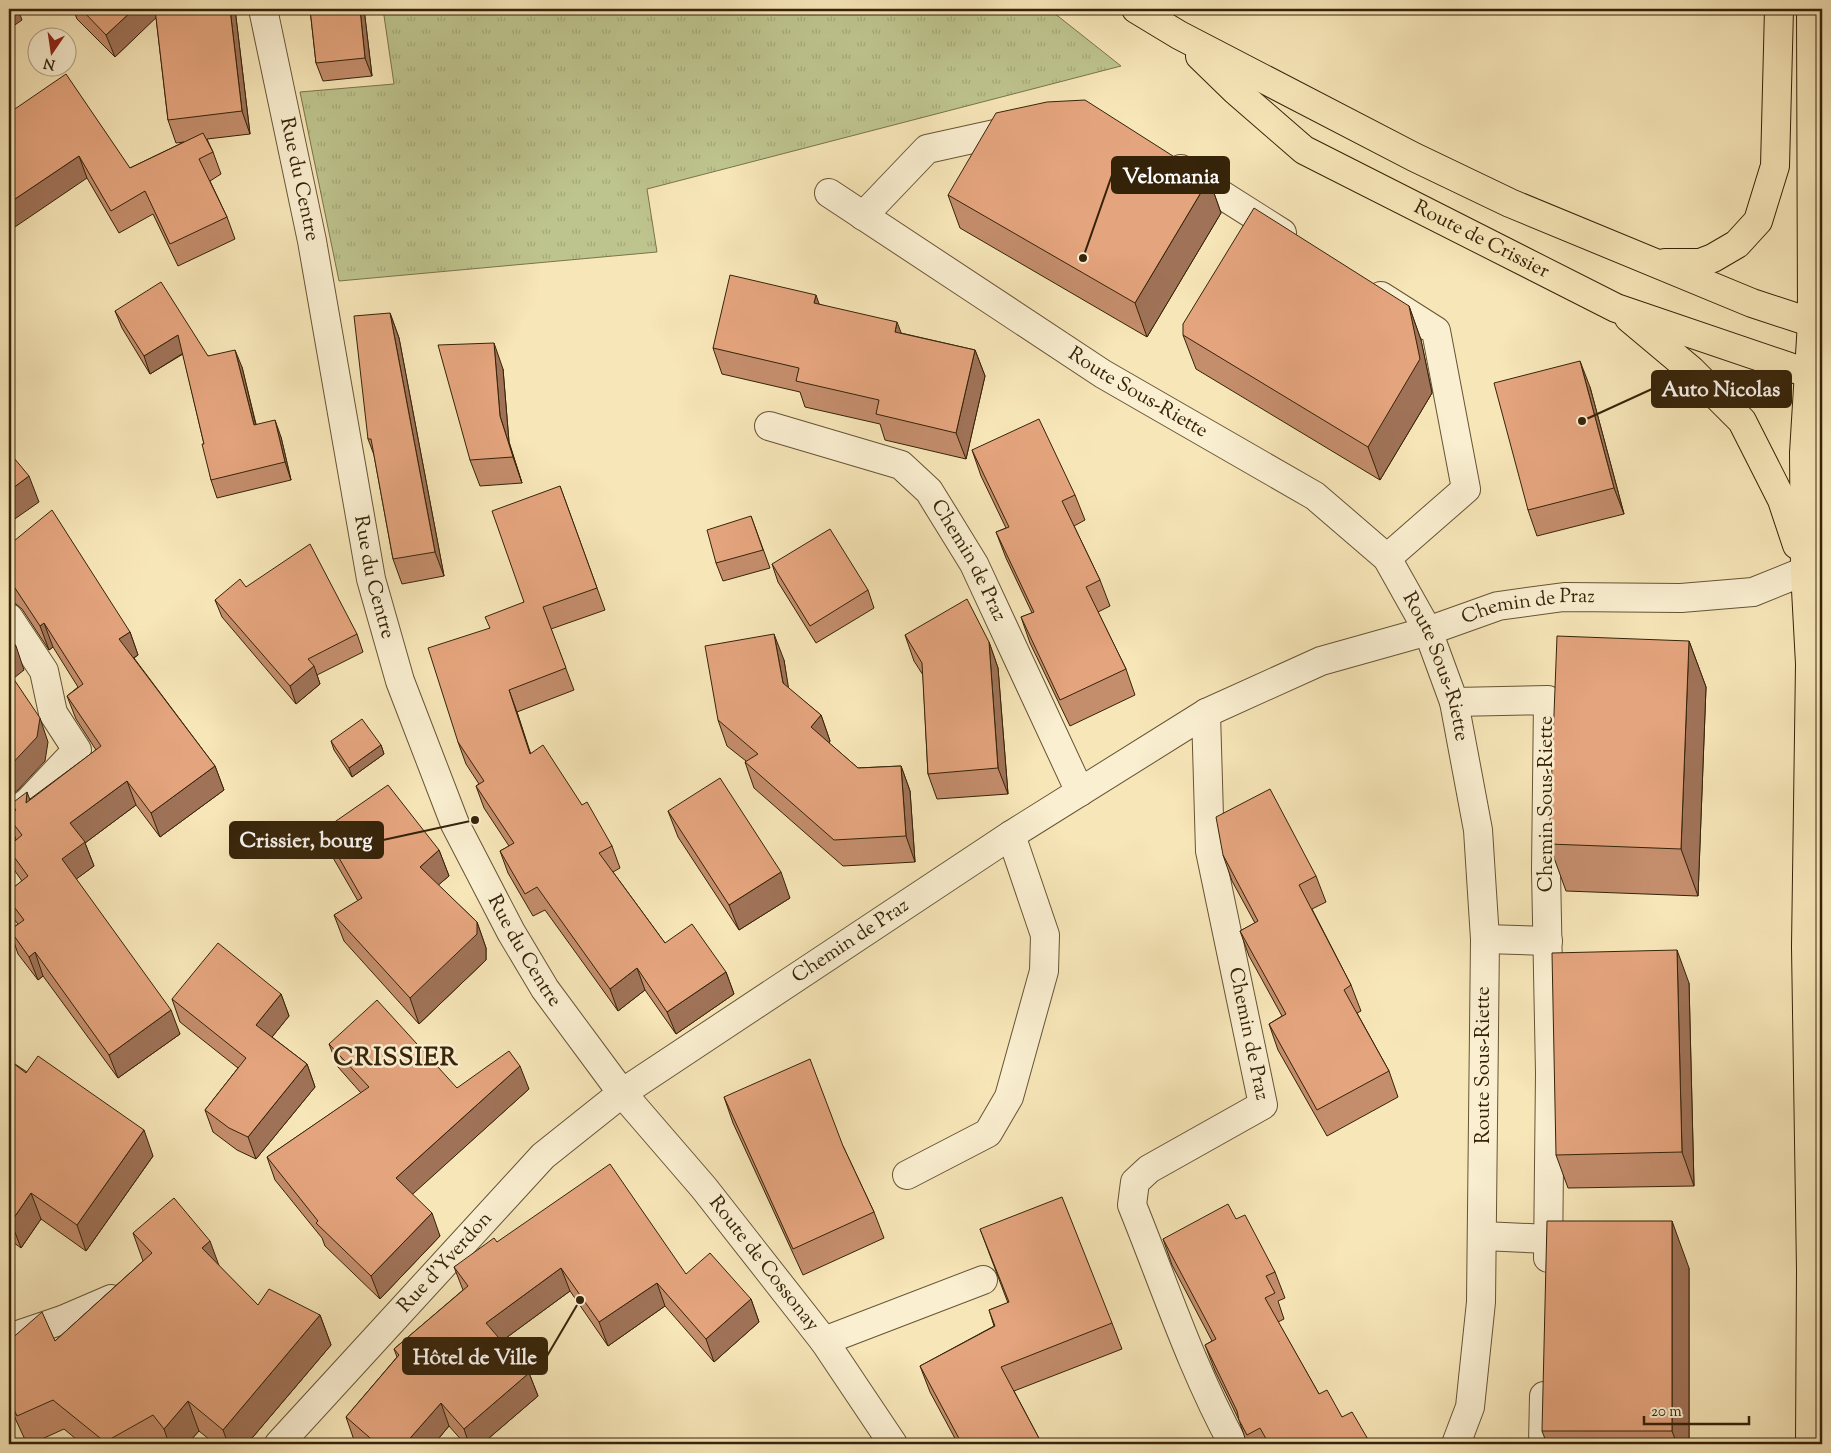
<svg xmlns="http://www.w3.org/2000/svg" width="1831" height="1453" font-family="'Sorts Mill Goudy',serif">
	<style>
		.grass { fill: url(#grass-tufts); stroke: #7a744c }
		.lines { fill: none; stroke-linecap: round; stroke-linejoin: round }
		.minor-casing { stroke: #665435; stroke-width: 30 }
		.major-casing { stroke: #352309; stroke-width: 30 }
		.minor { stroke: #faefd1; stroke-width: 28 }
		.major { stroke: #f7e6b8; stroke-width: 28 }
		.wall { fill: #c48d6c; stroke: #352309 }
		.shaded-wall { fill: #a07358; stroke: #352309 }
		.building { fill: #e4a47d; stroke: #352309 }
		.labels { text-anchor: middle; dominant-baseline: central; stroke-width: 5; stroke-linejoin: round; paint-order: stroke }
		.street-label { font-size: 20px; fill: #352309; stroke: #faefd1 }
		.district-label { font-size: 25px; font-weight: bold; letter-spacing: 1px; fill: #352309; stroke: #faefd1 }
		.leader { fill: none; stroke: #352309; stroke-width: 2 }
		.callout-dot { fill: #352309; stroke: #faefd1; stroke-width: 2 }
		.callout { fill: #352309; stroke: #352309; stroke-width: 2 }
		.callout-label { font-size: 21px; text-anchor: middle; font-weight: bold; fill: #fff }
	</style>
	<defs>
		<pattern id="grass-tufts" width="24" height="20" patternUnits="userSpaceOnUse" patternTransform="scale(1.25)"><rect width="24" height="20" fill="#bec48e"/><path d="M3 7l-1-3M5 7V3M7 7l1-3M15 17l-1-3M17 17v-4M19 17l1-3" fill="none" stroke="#a4a879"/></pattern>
	</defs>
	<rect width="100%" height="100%" fill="#f7e6b8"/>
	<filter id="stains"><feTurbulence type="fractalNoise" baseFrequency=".004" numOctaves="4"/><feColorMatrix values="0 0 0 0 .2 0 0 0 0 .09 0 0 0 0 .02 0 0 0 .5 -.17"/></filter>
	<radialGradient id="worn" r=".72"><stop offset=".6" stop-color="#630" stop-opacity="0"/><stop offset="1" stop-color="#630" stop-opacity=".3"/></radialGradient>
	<polygon class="grass" points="383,9 1049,9 1121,66 647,189 657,252 339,281 300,92 394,84"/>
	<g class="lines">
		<g class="minor-casing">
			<g id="minor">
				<path id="s1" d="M263,9L312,241L371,579L400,681L455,824L511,932L545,989L622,1093L704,1188L824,1341L893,1444"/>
				<polyline points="1181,169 1282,233"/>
				<path id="s2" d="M829,193L1103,374L1315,496L1387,558L1428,631L1454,702L1478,830L1485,939L1481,1302L1470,1407L1456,1444"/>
				<polyline points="863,216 927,149 1018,129"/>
				<polyline points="1381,296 1436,331 1466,489 1387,558"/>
				<path id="s3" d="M769,426L901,465L929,491L974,564L1080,792"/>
				<polyline points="9,618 44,671 53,713 77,750 28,802 9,816"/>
				<polyline points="1454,702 1548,700 1546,870 1550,1073 1548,1258"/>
				<path id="s4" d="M1206,713L1210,851L1263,1105L1149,1169L1135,1182L1132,1205C1164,1284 1192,1369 1233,1444"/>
				<polyline points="1485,939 1548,941"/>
				<polyline points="907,1175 988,1133 1009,1097 1044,971 1045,935 1011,835"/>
				<polyline points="1483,1236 1549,1239"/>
				<polyline points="9,1338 62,1320 111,1299"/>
				<polyline points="824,1341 983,1280"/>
				<path id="s5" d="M279,1444L543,1156L622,1093L1011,835L1206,713L1321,661L1428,631L1498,606L1564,597L1681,598L1753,592L1805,571"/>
				<polyline points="1543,1444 1544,1396"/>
			</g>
		</g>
		<g class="major-casing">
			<g id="major">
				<polyline points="1136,9 1179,35 1414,157 1510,203 1752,303 1822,326"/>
				<path id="s6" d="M1200,56L1236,91L1304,150L1616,308L1822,378"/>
				<polyline points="1665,263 1700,263 1713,258 1737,244 1758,221 1775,166 1779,9"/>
				<polyline points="1629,318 1691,370 1742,421 1782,500 1797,545"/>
				<polyline points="1810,1444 1811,1270 1806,947 1810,664 1805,571 1804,453 1812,322 1811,9"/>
			</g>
		</g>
		<use href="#minor" class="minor"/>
		<use href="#major" class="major"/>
	</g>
	<g class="wall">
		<polygon points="73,9 235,9 250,134 207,139 213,152 221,174 210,181 227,217 235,239 178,266 153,214 119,233 87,178 9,113 130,168 184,142 176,143 168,120 156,17 115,57 77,19"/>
		<polygon points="310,9 364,9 372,76 323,81 316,63"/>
		<polygon points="1209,179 1221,213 1147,337 960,228 948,195"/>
		<polygon points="819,304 901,333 975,350 985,376 966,459 885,440 880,424 805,407 800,392 722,374 713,348"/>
		<polygon points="1409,306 1421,340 1432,393 1380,480 1196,369 1183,335"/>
		<polygon points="115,311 208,356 242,367 256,424 281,437 291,480 217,498 211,480 204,444 183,354 150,374 122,328"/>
		<polygon points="390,313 399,338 444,576 402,584 393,559 374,455 368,439"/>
		<polygon points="503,369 509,442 522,483 480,486 470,460"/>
		<polygon points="1590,387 1624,514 1537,536 1528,510"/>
		<polygon points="972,450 1075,495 1085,520 1074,526 1100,580 1110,606 1098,612 1126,669 1135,695 1070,726 1030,643 1021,617 1032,613 1006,558 996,532 1006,528 981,476"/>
		<polygon points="560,486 605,610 551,629 574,690 517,712 530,753 582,805 612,846 620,868 613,872 665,943 726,972 734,994 676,1034 645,990 618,1011 545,910 533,916 508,873 500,851 509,846 484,808 476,786 479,784 466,764 458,742 490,628 524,602"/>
		<polygon points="751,516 770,568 723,581 716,563"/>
		<polygon points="9,545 130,632 138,655 134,658 215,766 224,790 160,837 136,805 85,843 94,866 76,879 180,1034 118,1078 43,976 38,980 18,954 10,930 18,924 13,918 9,907 9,891 22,881 15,871 9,853 9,846 16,840 9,819 9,815 14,811 11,804 30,799 96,750 76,719 67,696 78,687 53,647 49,650 22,609 16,604 9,603"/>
		<polygon points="772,564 868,590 874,608 816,643 778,582"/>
		<polygon points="246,587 357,634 363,652 317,675 320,684 296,704 222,617 215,600"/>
		<polygon points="905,635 989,642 998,668 1008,794 937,799 928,774 923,675 914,661"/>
		<polygon points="1689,641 1706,687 1698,896 1566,891 1549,844"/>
		<polygon points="784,660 788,688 821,715 830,741 829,743 858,768 901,766 910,791 915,862 843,866 754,788 745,762 746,761 727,746 718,720"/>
		<polygon points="331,741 381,745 384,754 352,777 334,750"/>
		<polygon points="668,811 790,898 739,930 678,837"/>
		<polygon points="323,830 439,850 449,876 438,885 477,922 486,948 486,960 419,1024 344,941 334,915 358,901 332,856"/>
		<polygon points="1223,855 1316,876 1326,902 1312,909 1351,985 1361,1011 1357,1013 1389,1071 1398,1097 1327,1136 1278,1050 1269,1024 1282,1016 1249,956 1240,931 1255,923 1232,881"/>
		<polygon points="1689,983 1694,1186 1568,1188 1556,1155"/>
		<polygon points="281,994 289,1016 272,1037 307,1064 315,1087 256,1159 237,1150 213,1132 205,1110 238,1068 180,1022 172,999"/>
		<polygon points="329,1044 457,1088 529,1089 412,1194 440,1236 380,1299 325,1246 322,1238 275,1180 267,1157 361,1093 338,1067"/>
		<polygon points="9,1060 153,1156 86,1251 41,1219 21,1248 9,1239"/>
		<polygon points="724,1097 843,1146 874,1212 884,1238 803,1275 733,1123"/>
		<polygon points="1236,1219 1275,1272 1285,1298 1278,1301 1284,1319 1278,1322 1319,1394 1342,1417 1369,1441 1370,1444 1247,1444 1239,1420 1215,1371 1205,1345 1212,1341 1172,1265 1163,1239"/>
		<polygon points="980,1229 1112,1323 1122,1349 1014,1391 1042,1444 958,1444 930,1392 920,1366 994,1326 989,1310 1008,1303"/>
		<polygon points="133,1233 219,1266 258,1305 320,1315 331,1345 247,1444 215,1444 199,1431 187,1444 82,1444 64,1429 31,1444 27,1444 9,1405 9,1341 55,1341 143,1261"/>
		<polygon points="497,1242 686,1274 751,1299 759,1322 714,1362 665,1306 608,1346 570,1291 502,1341 529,1373 538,1396 482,1444 465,1444 449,1426 434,1444 358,1444 354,1440 346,1417 397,1357 394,1349 463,1290 454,1267"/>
		<polygon points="1689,1268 1689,1444 1547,1444 1542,1431"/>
	</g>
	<g class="shaded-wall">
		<polygon points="9,9 18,9 22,20 9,29"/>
		<polygon points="134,9 160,9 161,13 115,57 106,35"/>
		<polygon points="230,9 235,9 250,134 242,111"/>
		<polygon points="360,9 364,9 372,76 365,58"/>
		<polygon points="79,156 87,178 9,231 9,203"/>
		<polygon points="1209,179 1221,213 1147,337 1135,303"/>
		<polygon points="816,295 825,321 814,303"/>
		<polygon points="1409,306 1421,340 1432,393 1380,480 1368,447"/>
		<polygon points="390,313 399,338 444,576 435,552"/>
		<polygon points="897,322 907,348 895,332"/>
		<polygon points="178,335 185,352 150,374 144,356"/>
		<polygon points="494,343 503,369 509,442 522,483 513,457 500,416"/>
		<polygon points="235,350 242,367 260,443 254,425"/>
		<polygon points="975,350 985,376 966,459 956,433"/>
		<polygon points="1580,361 1590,387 1624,514 1614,488"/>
		<polygon points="275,420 281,437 291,480 285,462"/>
		<polygon points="29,476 39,502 9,523 9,491"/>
		<polygon points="44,623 53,647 49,650 40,626"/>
		<polygon points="130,632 138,655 127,662 119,639"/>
		<polygon points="774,634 784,660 792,709 783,683"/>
		<polygon points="1689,641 1706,687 1698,896 1681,849"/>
		<polygon points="989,642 998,668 1008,794 998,768"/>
		<polygon points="16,646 24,670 9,682 9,652"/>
		<polygon points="314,666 320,684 296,704 290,686"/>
		<polygon points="509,690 517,712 538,776 530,754"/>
		<polygon points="821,715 830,741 820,753 811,727"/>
		<polygon points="40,718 48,742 45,761 18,790 9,797 9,767"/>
		<polygon points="381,745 384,754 352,777 349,768"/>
		<polygon points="215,766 224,790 160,837 151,813"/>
		<polygon points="901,766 910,791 915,862 906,836"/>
		<polygon points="127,781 136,805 85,843 94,866 71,883 62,859 70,823"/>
		<polygon points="27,792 36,816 26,803"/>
		<polygon points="439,850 449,876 429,893 420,867"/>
		<polygon points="781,872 790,898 739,930 729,905"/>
		<polygon points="477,922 486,948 486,960 419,1024 410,998"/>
		<polygon points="1677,950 1689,983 1694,1186 1682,1152"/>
		<polygon points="35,952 43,976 38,980 29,957"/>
		<polygon points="637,968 645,990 618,1011 610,989"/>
		<polygon points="726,972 734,994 676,1034 667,1012"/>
		<polygon points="281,994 289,1016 264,1047 256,1025"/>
		<polygon points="171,1010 180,1034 118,1078 109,1055"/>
		<polygon points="307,1064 315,1087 256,1159 248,1137"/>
		<polygon points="520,1066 529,1089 404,1202 396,1178"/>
		<polygon points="144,1130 153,1156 86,1251 77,1225"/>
		<polygon points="31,1193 41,1219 21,1248 11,1222"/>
		<polygon points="432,1213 440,1236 380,1299 371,1276"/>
		<polygon points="1672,1221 1689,1268 1689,1444 1677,1444 1672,1431"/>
		<polygon points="210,1241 221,1271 202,1248"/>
		<polygon points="561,1268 570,1291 495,1346 486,1323"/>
		<polygon points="657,1283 665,1306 608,1346 599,1322"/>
		<polygon points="751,1299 759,1322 714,1362 706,1339"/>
		<polygon points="320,1315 331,1345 247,1444 228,1444 223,1430"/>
		<polygon points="529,1373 538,1396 482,1444 469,1444 464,1429"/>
		<polygon points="188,1401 199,1431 187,1444 169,1444 164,1429"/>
		<polygon points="441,1403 449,1426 434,1444 405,1444"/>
	</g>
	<g class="building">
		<polygon points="81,9 134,9 106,35"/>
		<polygon points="155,9 230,9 242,111 168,120"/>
		<polygon points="310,9 360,9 365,58 316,63"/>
		<polygon points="66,74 130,168 203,133 213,152 199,159 227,217 170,244 145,191 111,211 79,156 9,203 9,113"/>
		<polygon points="1085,100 1209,179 1135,303 948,195 996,113 1047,102"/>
		<polygon points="1254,208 1409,306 1420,359 1368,447 1183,335 1183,324"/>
		<polygon points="730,275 816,295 814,303 897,322 895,332 975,350 956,433 876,414 879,400 796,381 799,368 713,348"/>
		<polygon points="161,282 208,356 235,350 254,425 275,420 285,462 211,480 202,444 204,444 178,335 144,356 115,311"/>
		<polygon points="390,313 435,552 393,559 371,439 368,439 354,316"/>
		<polygon points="494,343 500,416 513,457 470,460 438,345"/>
		<polygon points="1580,361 1614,488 1528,510 1494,383"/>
		<polygon points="1039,419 1075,495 1062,501 1100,580 1086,587 1126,669 1060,700 1021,617 1034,612 996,532 1009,527 972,450"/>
		<polygon points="9,452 29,476 9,491"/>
		<polygon points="560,486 597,588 543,607 566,668 509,690 530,754 543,745 582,805 587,802 612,846 599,853 665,943 692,924 726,972 667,1012 637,968 610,989 537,887 525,894 500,851 514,843 476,786 484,781 458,742 428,648 490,628 485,617 524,602 492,511"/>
		<polygon points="52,510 130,632 119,639 215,766 151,813 127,781 70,823 85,842 62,859 171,1010 109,1055 35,952 29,957 10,930 24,920 9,900 9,891 28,876 9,850 9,846 22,835 9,818 9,815 16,810 11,804 27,792 26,803 101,746 67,696 83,684 44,623 40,626 13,585 9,582 9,545"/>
		<polygon points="751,516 763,550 716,563 707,530"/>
		<polygon points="830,529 868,590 810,626 772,564"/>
		<polygon points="310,544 357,634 308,659 314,666 290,686 215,600 240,579 246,587"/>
		<polygon points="967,599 989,642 998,768 928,774 922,663 905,635"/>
		<polygon points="774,634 783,683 821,715 811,727 858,768 901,766 906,836 834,840 745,762 758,754 718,720 705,646"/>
		<polygon points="9,635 16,646 9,652"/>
		<polygon points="1557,636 1689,641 1681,849 1549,844"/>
		<polygon points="9,672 40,718 37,737 9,767"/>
		<polygon points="362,719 381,745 349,768 331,741"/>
		<polygon points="720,778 781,872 729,905 668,811"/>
		<polygon points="388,785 439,850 420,867 477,922 477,934 410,998 334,915 362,898 323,830"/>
		<polygon points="1270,789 1316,876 1299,885 1351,985 1344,990 1389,1071 1317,1110 1269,1024 1286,1014 1240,931 1258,921 1223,855 1216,817"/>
		<polygon points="218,943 281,994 256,1025 307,1064 248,1137 229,1128 205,1110 246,1058 172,999"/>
		<polygon points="1677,950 1682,1152 1556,1155 1552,953"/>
		<polygon points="377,1000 457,1088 509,1051 520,1066 396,1178 432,1213 371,1276 316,1223 318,1221 267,1157 369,1087 329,1044"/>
		<polygon points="38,1056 144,1130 77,1225 31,1193 11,1222 9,1220 9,1060 26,1073"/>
		<polygon points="810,1059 843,1146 874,1212 793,1249 724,1097"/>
		<polygon points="610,1164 686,1274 710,1253 751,1299 706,1339 657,1283 599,1322 561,1268 486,1323 529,1373 464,1429 441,1403 405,1444 377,1444 346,1417 399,1355 394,1349 468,1286 454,1267 494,1238 497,1242"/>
		<polygon points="1062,1197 1112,1323 1001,1367 1042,1444 962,1444 920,1366 995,1326 989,1310 1009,1302 980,1229"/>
		<polygon points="174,1198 210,1241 202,1248 258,1305 269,1289 320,1315 223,1430 188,1401 164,1429 153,1415 105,1442 53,1400 17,1416 9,1399 9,1341 42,1312 55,1341 152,1253 133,1233"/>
		<polygon points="1228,1204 1236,1219 1245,1215 1275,1272 1266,1276 1275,1293 1265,1298 1319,1394 1327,1390 1342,1417 1352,1412 1369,1441 1363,1444 1269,1444 1260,1428 1247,1435 1239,1420 1237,1411 1205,1345 1216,1339 1163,1239"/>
		<polygon points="1547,1221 1672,1221 1672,1431 1542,1431"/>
	</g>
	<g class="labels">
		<g class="street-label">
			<text stroke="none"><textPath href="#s1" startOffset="174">Rue du Centre</textPath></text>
			<text stroke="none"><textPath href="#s6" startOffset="339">Route de Crissier</textPath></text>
			<text stroke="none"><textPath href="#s2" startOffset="368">Route Sous-Riette</textPath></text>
			<text stroke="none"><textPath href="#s3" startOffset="256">Chemin de Praz</textPath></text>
			<text stroke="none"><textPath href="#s1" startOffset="579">Rue du Centre</textPath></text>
			<text stroke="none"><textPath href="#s5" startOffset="1530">Chemin de Praz</textPath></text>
			<text stroke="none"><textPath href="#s2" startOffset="788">Route Sous-Riette</textPath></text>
			<text transform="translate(1547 804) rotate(-90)">Chemin Sous-Riette</text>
			<text stroke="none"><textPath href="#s5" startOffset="766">Chemin de Praz</textPath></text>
			<text stroke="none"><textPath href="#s1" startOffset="984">Rue du Centre</textPath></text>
			<text stroke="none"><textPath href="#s4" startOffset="325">Chemin de Praz</textPath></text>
			<text transform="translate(1484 1065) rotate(-90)">Route Sous-Riette</text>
			<text stroke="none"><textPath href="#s5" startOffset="246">Rue d'Yverdon</textPath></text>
			<text stroke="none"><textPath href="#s1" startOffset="1379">Route de Cossonay</textPath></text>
		</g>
		<g class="district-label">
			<text x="396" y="1059">CRISSIER</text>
		</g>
	</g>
	<path class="leader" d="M1083 258L1112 175M1582 421L1652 389M475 820L383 840M580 1300L547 1356"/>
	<g class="callout-dot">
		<circle cx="1083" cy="258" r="5"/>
		<circle cx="1582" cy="421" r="5"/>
		<circle cx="475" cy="820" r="5"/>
		<circle cx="580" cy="1300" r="5"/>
	</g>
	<g class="callout">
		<rect x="1112" y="157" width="117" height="36" rx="5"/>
		<rect x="1652" y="371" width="139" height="36" rx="5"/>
		<rect x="230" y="822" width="153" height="36" rx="5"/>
		<rect x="403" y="1338" width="144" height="36" rx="5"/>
	</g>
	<g class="callout-label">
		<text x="1171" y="183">Velomania</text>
		<text x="1721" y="396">Auto Nicolas</text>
		<text x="306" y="847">Crissier, bourg</text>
		<text x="475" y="1364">Hôtel de Ville</text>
	</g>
	<rect width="1831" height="1453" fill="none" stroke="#f7e6b8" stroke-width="30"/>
	<rect x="10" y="10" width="1811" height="1433" fill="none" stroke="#352309" stroke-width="2.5"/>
	<rect x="15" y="15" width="1801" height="1423" fill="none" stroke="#352309"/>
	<g transform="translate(52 52) rotate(193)"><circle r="24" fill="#faefd1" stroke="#ab9d81"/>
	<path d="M0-4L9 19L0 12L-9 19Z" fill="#8f2418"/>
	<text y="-8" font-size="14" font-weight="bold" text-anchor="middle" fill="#352309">N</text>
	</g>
	<path d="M1644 1416v8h105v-8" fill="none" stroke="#352309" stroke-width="2.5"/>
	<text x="1651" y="1416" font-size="15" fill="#352309" stroke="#faefd1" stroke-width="4" paint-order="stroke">20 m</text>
	<rect width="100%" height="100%" filter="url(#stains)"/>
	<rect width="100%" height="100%" fill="url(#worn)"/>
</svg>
